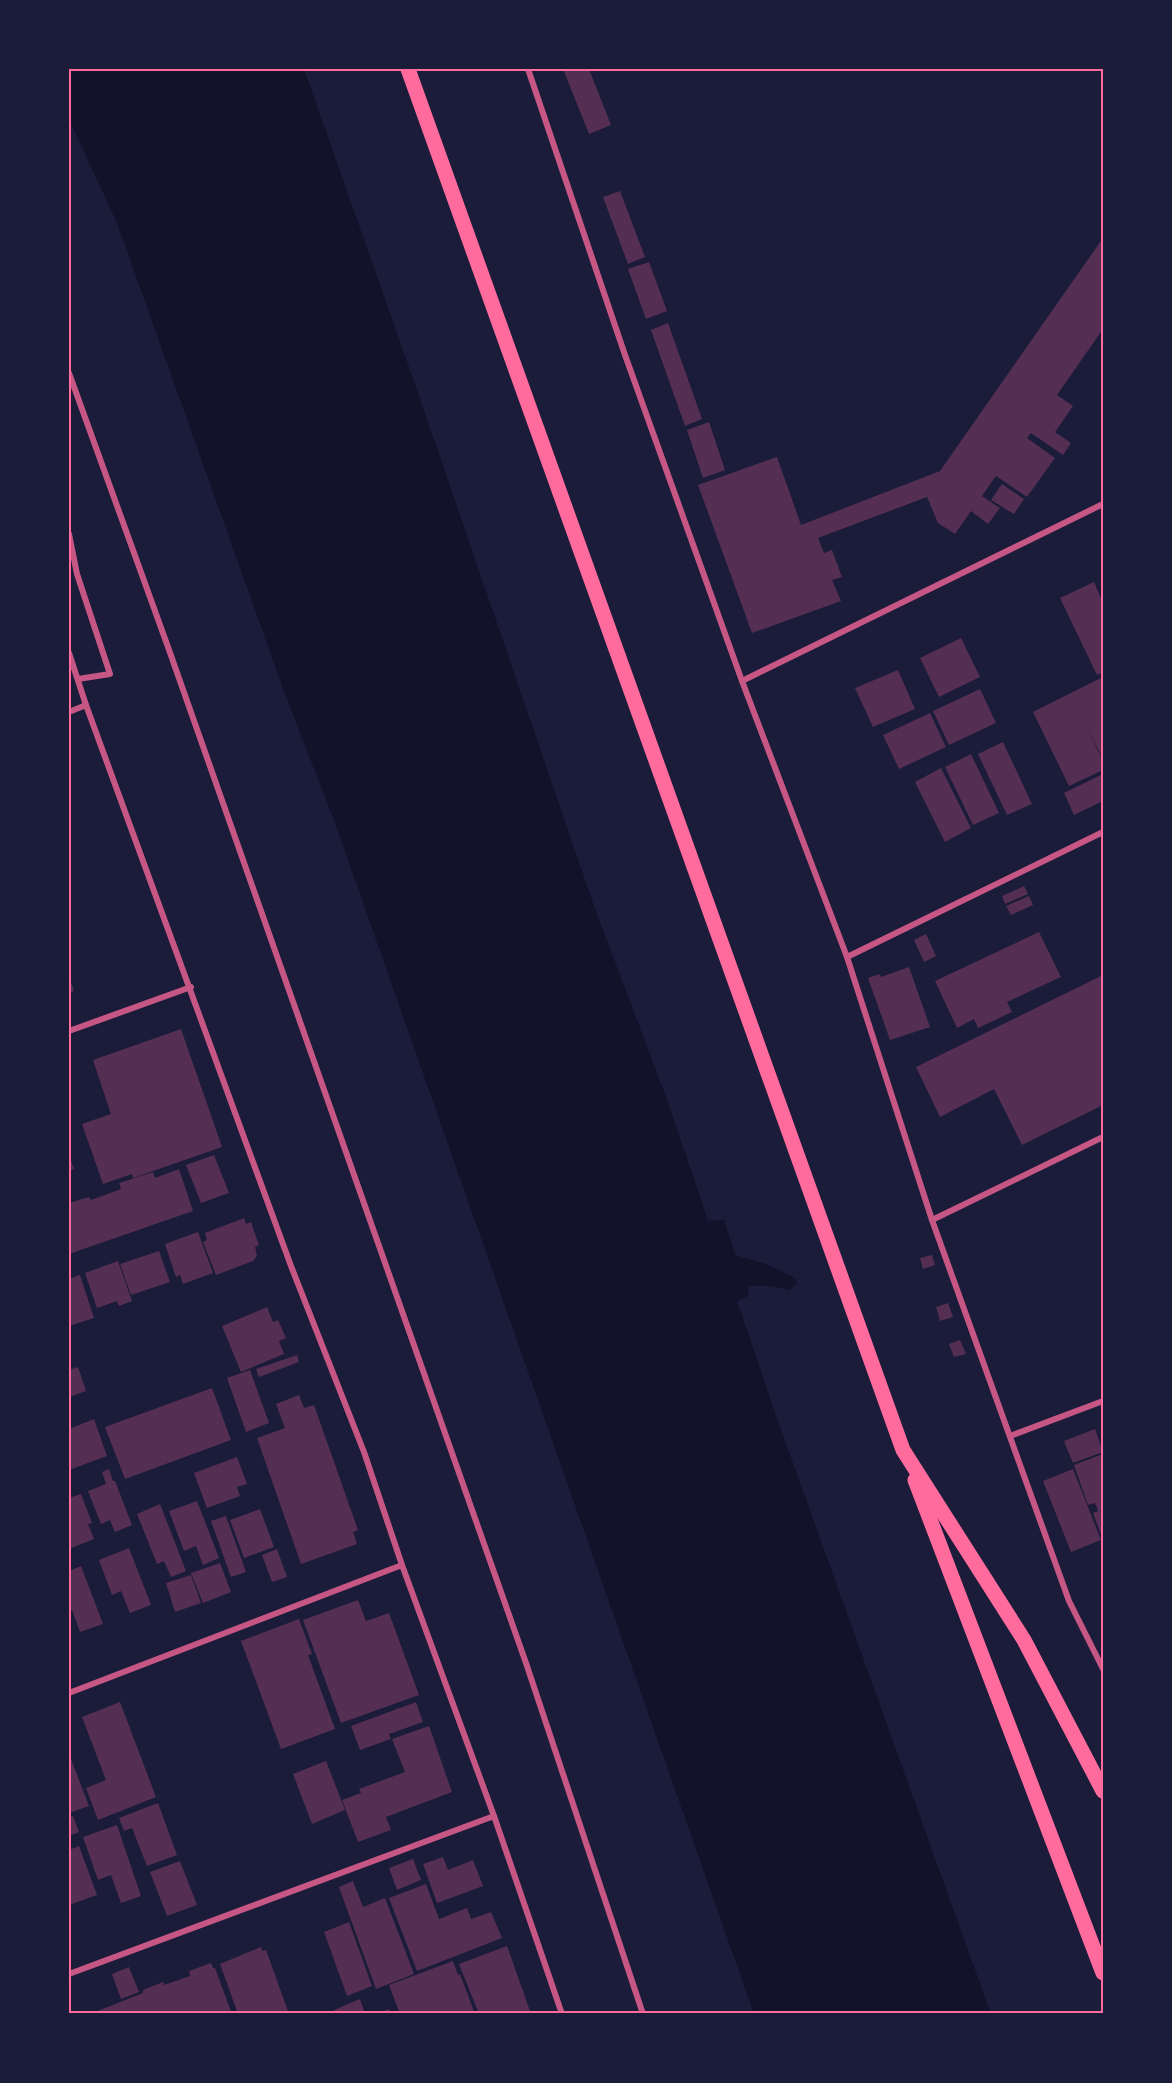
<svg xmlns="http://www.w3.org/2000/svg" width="1172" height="2083" font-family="Lato,sans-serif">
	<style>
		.water { fill: #12122b }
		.building { fill: #542f53 }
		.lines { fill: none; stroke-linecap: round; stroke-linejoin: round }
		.minor { stroke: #c65784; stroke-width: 6 }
		.primary { stroke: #ff6b9d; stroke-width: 15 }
		.neatline { fill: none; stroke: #ff6b9d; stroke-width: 2 }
	</style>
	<rect width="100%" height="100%" fill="#1b1b3a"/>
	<polygon class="water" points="69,69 304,69 417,390 594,906 669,1105 708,1221 724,1220 735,1255 766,1264 795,1278 797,1284 789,1290 771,1286 749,1286 748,1296 737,1301 776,1416 991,2014 754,2014 334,820 285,694 117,223 69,119"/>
	<g class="building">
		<polygon points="563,69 589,69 611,125 589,134"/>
		<polygon points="620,191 645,257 628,264 603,197"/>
		<polygon points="1103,238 1103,329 1057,395 1073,406 1055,432 1071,443 1063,455 1031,433 1027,438 1055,458 1027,497 996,476 982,496 1000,508 988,524 971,511 955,534 938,523 927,497 818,538 824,553 832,550 842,577 832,580 841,601 752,633 698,485 777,457 801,525 940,471"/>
		<polygon points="649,262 667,311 646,319 628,269"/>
		<polygon points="668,323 702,419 685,426 651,330"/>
		<polygon points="709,422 725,470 703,478 687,430"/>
		<polygon points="1002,484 1024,499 1014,514 991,500"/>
		<polygon points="1094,582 1103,603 1103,672 1097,675 1060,598"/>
		<polygon points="961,638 980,677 939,697 920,658"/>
		<polygon points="898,670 915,709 873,727 855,688"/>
		<polygon points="1103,677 1103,759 1087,728 1103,761 1103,770 1069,786 1033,712"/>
		<polygon points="980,689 996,723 949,745 933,711"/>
		<polygon points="930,713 946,747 899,769 883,735"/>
		<polygon points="1003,742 1032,804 1007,815 978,754"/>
		<polygon points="971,754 999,813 973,825 945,767"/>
		<polygon points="941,768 971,828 945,842 915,782"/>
		<polygon points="1103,774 1103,801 1074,815 1064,793"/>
		<polygon points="1024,886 1028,894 1005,904 1002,896"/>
		<polygon points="1029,896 1033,905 1011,915 1006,906"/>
		<polygon points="1039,932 1061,977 1007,1002 1012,1012 978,1028 974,1019 957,1028 935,981"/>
		<polygon points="926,934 936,956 924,962 914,940"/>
		<polygon points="909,967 930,1027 890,1040 868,978 879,974 881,977"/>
		<polygon points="1103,975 1103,1105 1022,1145 994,1089 940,1117 916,1067"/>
		<polygon points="69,976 74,991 69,993"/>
		<polygon points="181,1029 222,1147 133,1178 132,1174 103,1184 82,1124 111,1114 93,1060"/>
		<polygon points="69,1155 74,1169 69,1171"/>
		<polygon points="214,1155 229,1193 201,1203 186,1165"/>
		<polygon points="179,1169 193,1211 69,1254 69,1203 89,1197 91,1200 121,1189 119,1183 153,1172 155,1178"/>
		<polygon points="244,1218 246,1224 251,1222 259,1245 255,1247 257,1256 253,1261 216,1275 203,1242 207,1240 205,1233"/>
		<polygon points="198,1232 213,1273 183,1284 180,1275 176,1277 165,1244"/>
		<polygon points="159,1251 170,1282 131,1295 120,1264"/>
		<polygon points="932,1255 935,1265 923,1269 920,1258"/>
		<polygon points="118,1261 132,1301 119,1306 117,1301 97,1308 85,1273"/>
		<polygon points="80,1275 94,1318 69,1326 69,1279"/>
		<polygon points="948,1303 953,1317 940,1321 936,1307"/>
		<polygon points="267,1307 273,1322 278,1320 286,1338 279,1341 284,1354 241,1372 222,1326"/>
		<polygon points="960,1340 966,1354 954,1357 949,1344"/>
		<polygon points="297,1355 299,1362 259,1377 256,1369"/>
		<polygon points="78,1367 86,1391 69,1397 69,1370"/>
		<polygon points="250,1370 269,1423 246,1432 227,1378"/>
		<polygon points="212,1388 231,1440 125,1479 105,1427"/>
		<polygon points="299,1395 304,1408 314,1405 358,1530 353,1532 357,1544 301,1564 257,1438 285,1428 276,1404"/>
		<polygon points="94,1419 107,1456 69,1470 69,1429"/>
		<polygon points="1095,1429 1103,1452 1073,1463 1064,1441"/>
		<polygon points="1103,1454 1103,1540 1093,1513 1098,1511 1095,1503 1088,1505 1074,1465"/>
		<polygon points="237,1457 247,1484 237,1487 240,1496 207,1508 194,1473"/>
		<polygon points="109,1469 113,1481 115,1481 132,1525 115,1532 110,1520 101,1524 88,1491 106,1484 102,1472"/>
		<polygon points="1073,1469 1101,1540 1071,1552 1043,1481"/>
		<polygon points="81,1494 92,1523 88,1524 94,1539 69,1549 69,1498"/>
		<polygon points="197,1501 219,1558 203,1565 196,1546 184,1551 169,1511"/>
		<polygon points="160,1504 186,1571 171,1577 164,1561 157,1564 137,1514"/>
		<polygon points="260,1509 274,1547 244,1558 230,1520"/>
		<polygon points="226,1516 246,1572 231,1577 211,1521"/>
		<polygon points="129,1548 151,1605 130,1613 121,1591 112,1595 99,1560"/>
		<polygon points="277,1549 287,1577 272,1582 262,1555"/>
		<polygon points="220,1563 231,1592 203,1603 191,1573"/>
		<polygon points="81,1566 103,1624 80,1632 72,1610 69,1612 69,1571"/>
		<polygon points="191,1575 201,1603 175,1612 166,1583"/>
		<polygon points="358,1600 366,1621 389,1613 419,1695 341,1723 303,1620"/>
		<polygon points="299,1619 312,1654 308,1655 335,1729 281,1749 241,1641"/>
		<polygon points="120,1702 156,1797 98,1820 86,1788 106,1780 82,1717"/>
		<polygon points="416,1702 423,1722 389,1734 391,1739 360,1750 351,1726"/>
		<polygon points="429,1726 452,1792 386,1817 391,1830 358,1842 342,1800 361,1793 359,1789 405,1772 392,1739"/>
		<polygon points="69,1754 89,1806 69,1813"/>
		<polygon points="326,1761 345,1810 312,1824 293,1774"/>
		<polygon points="158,1803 177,1855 147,1866 132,1828 124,1831 119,1818"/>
		<polygon points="73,1816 79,1832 69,1836 69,1818"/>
		<polygon points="117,1825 141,1896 121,1903 111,1875 98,1880 83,1837"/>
		<polygon points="79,1846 97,1895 69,1905 69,1850"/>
		<polygon points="443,1857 448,1870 473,1860 483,1886 437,1903 423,1864"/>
		<polygon points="413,1859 421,1880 397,1890 389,1868"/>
		<polygon points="180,1861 197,1905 167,1916 150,1872"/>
		<polygon points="353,1881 363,1907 385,1898 414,1974 376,1989 339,1887"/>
		<polygon points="426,1884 439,1919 467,1908 471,1919 491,1912 502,1938 417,1971 389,1898"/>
		<polygon points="349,1922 372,1986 347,1996 324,1932"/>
		<polygon points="507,1946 531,2014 479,2014 459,1964"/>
		<polygon points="261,1947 262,1951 266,1950 289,2014 238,2014 220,1964"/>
		<polygon points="453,1961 458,1975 460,1974 475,2014 400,2014 389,1985"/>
		<polygon points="211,1963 213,1968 215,1968 232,2014 90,2014 143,1993 143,1990 163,1982 164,1985 190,1976 189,1971"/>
		<polygon points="129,1967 139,1992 121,1999 112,1974"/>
		<polygon points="360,1999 365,2014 335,2014 334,2010"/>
		<polygon points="389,2009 391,2014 376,2014"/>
	</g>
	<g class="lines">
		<g class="minor">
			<polyline points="528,69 625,355 742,681 847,957 932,1220 1069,1601 1103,1669"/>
			<polyline points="69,373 168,647 526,1663 643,2014"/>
			<polyline points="69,534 77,574 110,674 78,679"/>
			<polyline points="69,653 86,705 291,1266 364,1452 402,1565 494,1816 562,2014"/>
			<polyline points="742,681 1103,504"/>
			<polyline points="69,712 86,705"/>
			<polyline points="847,957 1103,832"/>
			<polyline points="69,1031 191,987"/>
			<polyline points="932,1220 1103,1137"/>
			<polyline points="1010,1436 1103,1401"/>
			<polyline points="69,1693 402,1565"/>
			<polyline points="69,1974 494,1816"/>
		</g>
		<g class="primary">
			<polyline points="408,69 903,1450 1024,1640 1103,1791"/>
			<polyline points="915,1480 1103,1973"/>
		</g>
	</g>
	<rect width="1172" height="2083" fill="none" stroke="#1b1b3a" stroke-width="141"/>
	<rect x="70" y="70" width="1032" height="1942" class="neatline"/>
</svg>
